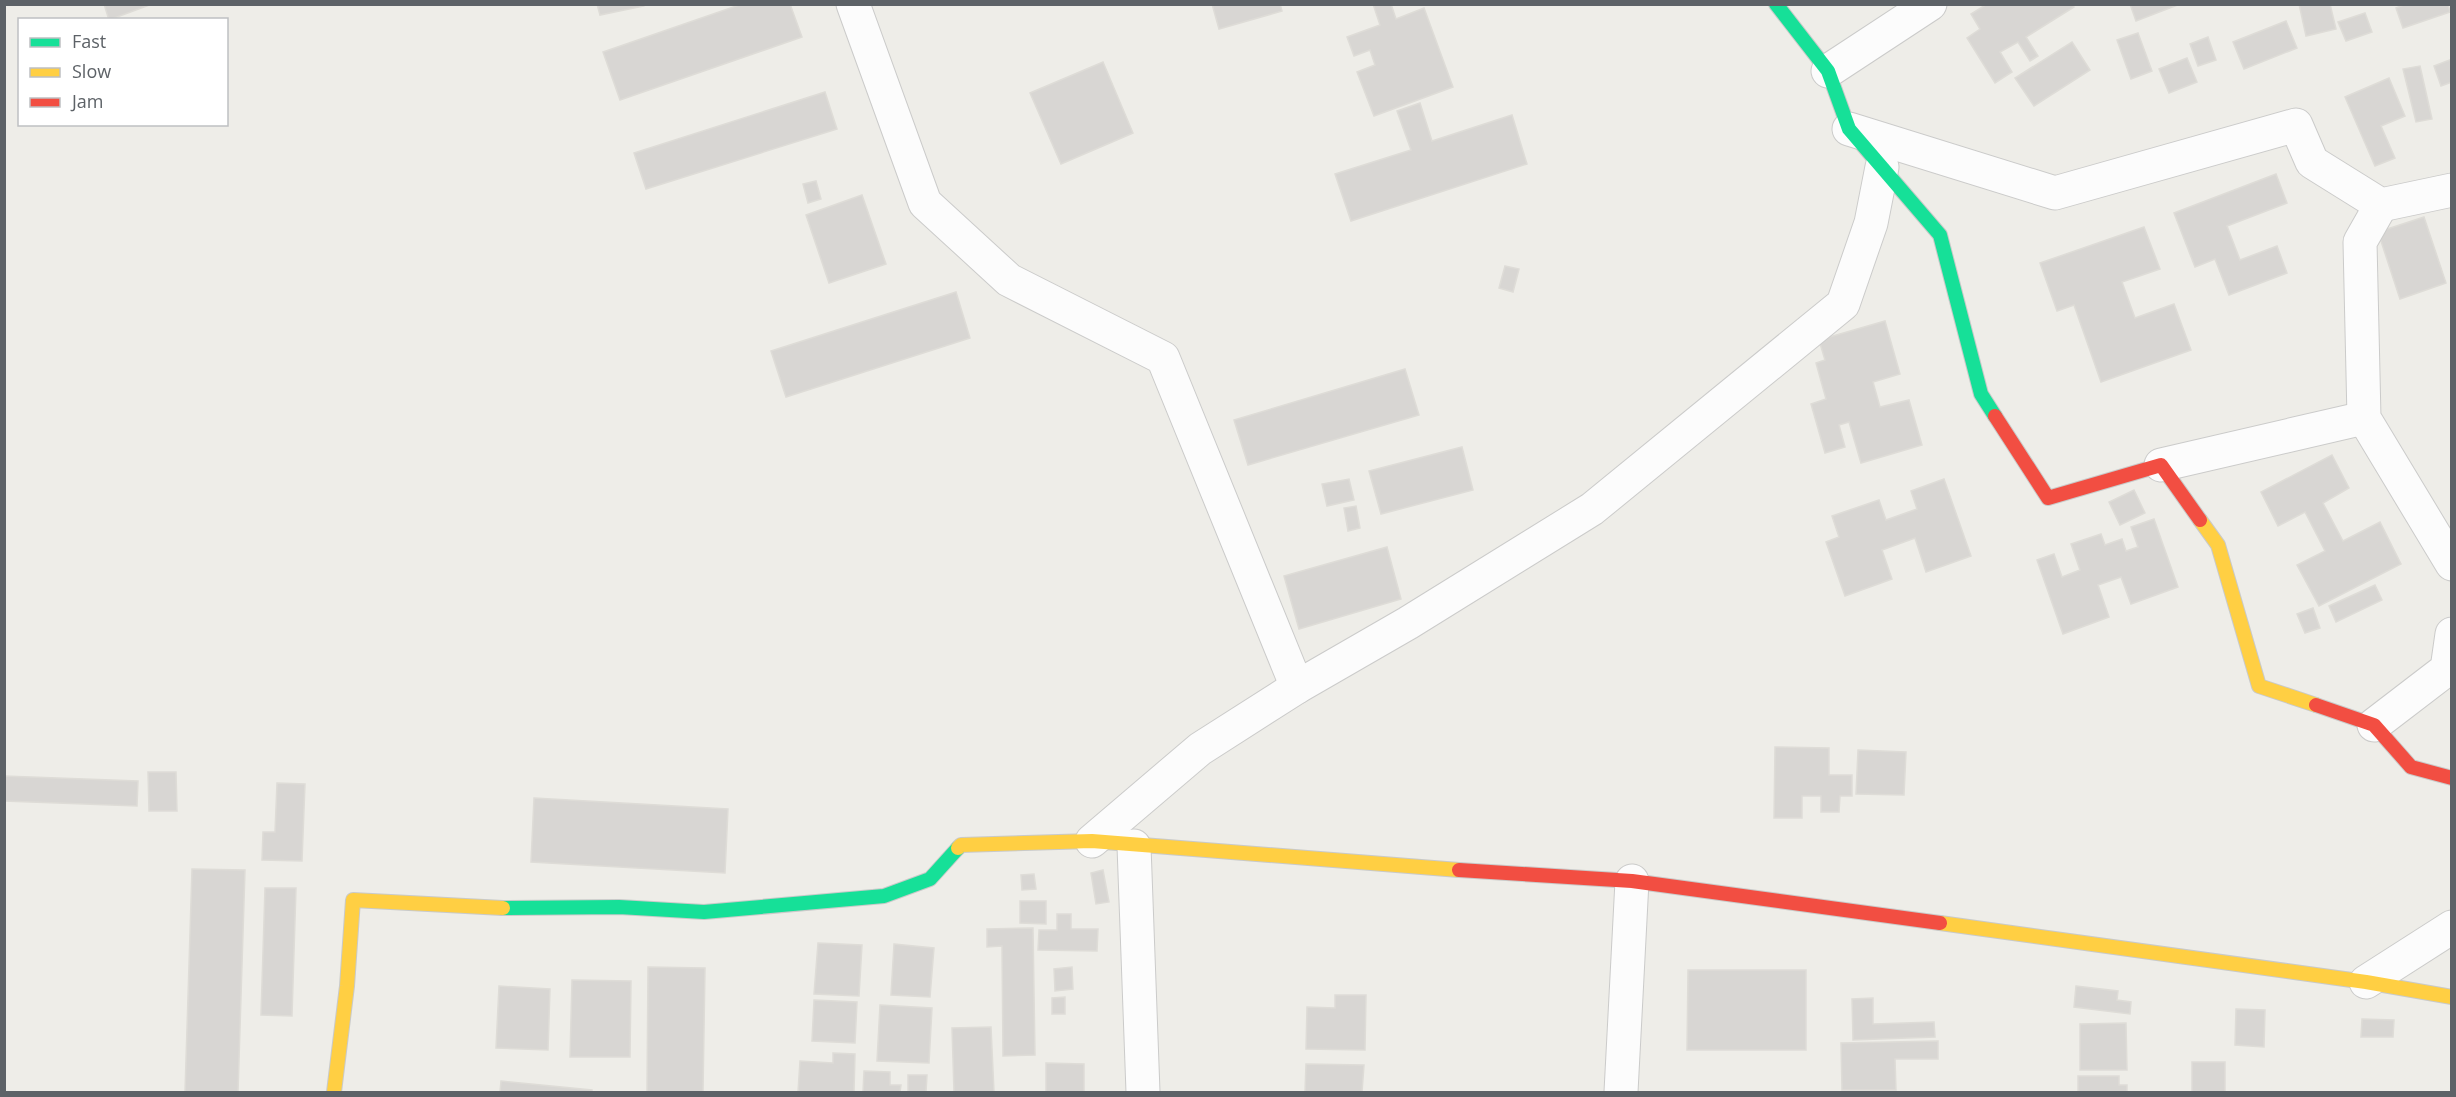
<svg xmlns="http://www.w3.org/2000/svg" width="2456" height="1097" font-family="'Open Sans',sans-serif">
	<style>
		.building { fill: #d8d6d3; stroke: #dedcd7; stroke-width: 1.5 }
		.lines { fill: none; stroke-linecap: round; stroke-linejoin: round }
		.street-casing { stroke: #cbcbca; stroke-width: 35 }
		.fast-casing { stroke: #c9cac9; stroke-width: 16 }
		.slow-casing { stroke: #c9cac9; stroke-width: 16 }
		.jam-casing { stroke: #c9cac9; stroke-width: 16 }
		.street { stroke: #fcfcfc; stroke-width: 33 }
		.fast { stroke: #16e098; stroke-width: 14 }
		.slow { stroke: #ffcf43; stroke-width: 14 }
		.jam { stroke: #f24e42; stroke-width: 14 }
	</style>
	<rect width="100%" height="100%" fill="#eeede8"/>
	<g class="building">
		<polygon points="104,4 152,4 109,20"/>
		<polygon points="597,4 644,4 644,6 600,15"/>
		<polygon points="742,4 790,4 802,37 620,100 603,52"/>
		<polygon points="1212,4 1280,4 1282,11 1219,29"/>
		<polygon points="1373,4 1391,4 1396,19 1424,8 1453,87 1374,116 1357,72 1375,65 1370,50 1354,56 1347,37 1380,25"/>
		<polygon points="1987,4 2072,4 2074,7 2026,37 2038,56 2030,61 2018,42 2000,52 2012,72 1995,83 1967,38 1980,29 1971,14"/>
		<polygon points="2130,4 2180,4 2136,21"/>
		<polygon points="2299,4 2330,4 2336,29 2306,36"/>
		<polygon points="2406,4 2448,4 2450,12 2403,28 2396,8"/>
		<polygon points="2365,13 2372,32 2346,41 2338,22"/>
		<polygon points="2286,21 2297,48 2244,69 2233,42"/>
		<polygon points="2138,33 2152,71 2131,79 2117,40"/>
		<polygon points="2208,37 2216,60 2198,66 2190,44"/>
		<polygon points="2072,42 2090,70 2034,106 2015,78"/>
		<polygon points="2187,58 2197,82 2169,93 2159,69"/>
		<polygon points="2452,59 2452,82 2441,86 2434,66"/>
		<polygon points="1103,62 1133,133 1061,164 1030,93"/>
		<polygon points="2420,66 2432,119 2416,122 2403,69"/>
		<polygon points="2389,78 2405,116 2381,126 2395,158 2375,166 2345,97"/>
		<polygon points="825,92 837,129 646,189 634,153"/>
		<polygon points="1420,103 1432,141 1512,115 1527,164 1351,221 1335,174 1411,150 1397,111"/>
		<polygon points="2276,174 2287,203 2227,226 2240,260 2277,246 2287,273 2229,295 2215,259 2195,267 2174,213"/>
		<polygon points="816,181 821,199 808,203 803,184"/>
		<polygon points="862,195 886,264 829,283 806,215"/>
		<polygon points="2424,217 2446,283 2400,299 2378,232"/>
		<polygon points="2144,227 2160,269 2122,282 2135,318 2174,304 2191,350 2101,382 2074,305 2057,311 2040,263"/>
		<polygon points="1505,266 1519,269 1513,292 1499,288"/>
		<polygon points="956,292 970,338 786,397 771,351"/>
		<polygon points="1885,321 1900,374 1873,382 1880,407 1909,400 1922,445 1861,463 1849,422 1839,425 1845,447 1825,453 1811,404 1826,399 1816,363 1825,360 1819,340"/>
		<polygon points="1405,369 1419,415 1248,465 1234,420"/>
		<polygon points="1462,447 1473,490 1381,514 1369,471"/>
		<polygon points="2332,455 2349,488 2323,503 2343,541 2380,522 2401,564 2319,606 2297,565 2325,551 2305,512 2278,526 2261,492"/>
		<polygon points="1349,479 1354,500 1327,506 1322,484"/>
		<polygon points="1944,479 1971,556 1926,572 1915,538 1882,550 1892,579 1845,596 1826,542 1839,537 1832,516 1879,500 1886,520 1917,509 1911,491"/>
		<polygon points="2134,490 2145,513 2120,525 2109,502"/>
		<polygon points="1356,506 1360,528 1348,531 1344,508"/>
		<polygon points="2154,519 2178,587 2131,604 2121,577 2098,585 2109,617 2063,634 2037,560 2054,554 2062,577 2080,570 2071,544 2101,534 2105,545 2122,539 2126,551 2138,547 2131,527"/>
		<polygon points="1387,547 1401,599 1299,629 1284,576"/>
		<polygon points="2375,585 2382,600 2336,622 2329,606"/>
		<polygon points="2313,608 2320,628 2305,633 2297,614"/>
		<polygon points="1775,747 1829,748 1829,775 1852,775 1852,796 1840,796 1839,812 1821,812 1821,796 1802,796 1802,818 1774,818"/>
		<polygon points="1858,750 1906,752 1904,795 1856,794"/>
		<polygon points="148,772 176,772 177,811 149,811"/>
		<polygon points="4,776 138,781 137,806 4,801"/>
		<polygon points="277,783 305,784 302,861 262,860 263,832 275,832"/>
		<polygon points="534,798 728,809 725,873 531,862"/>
		<polygon points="192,869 245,870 238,1092 185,1092"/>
		<polygon points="1103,870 1109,902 1096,904 1091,873"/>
		<polygon points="1034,874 1036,889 1022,890 1021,875"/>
		<polygon points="265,888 296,888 292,1016 261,1015"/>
		<polygon points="1020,901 1046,901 1046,924 1020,923"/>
		<polygon points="1057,914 1071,914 1071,929 1098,929 1097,951 1038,950 1039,930 1057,930"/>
		<polygon points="1033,928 1035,1055 1003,1056 1002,946 987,947 987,929"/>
		<polygon points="818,943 862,945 859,996 814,994"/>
		<polygon points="894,944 934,948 930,997 891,995"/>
		<polygon points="648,967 705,968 703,1092 647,1092"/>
		<polygon points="1072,967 1073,989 1055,991 1054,969"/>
		<polygon points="1688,970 1806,970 1806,1050 1687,1050"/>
		<polygon points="572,980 631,981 630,1057 570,1057"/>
		<polygon points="499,986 550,989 548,1050 496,1048"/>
		<polygon points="2076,986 2118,991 2117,1000 2131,1002 2130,1014 2074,1007"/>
		<polygon points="1335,995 1366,995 1365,1050 1306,1049 1307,1007 1335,1008"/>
		<polygon points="1065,997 1065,1014 1052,1014 1052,998"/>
		<polygon points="1873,998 1873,1024 1934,1022 1935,1037 1853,1040 1852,999"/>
		<polygon points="814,1000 857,1002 855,1043 812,1041"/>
		<polygon points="880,1005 932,1008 929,1063 877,1061"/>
		<polygon points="2236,1009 2265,1010 2264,1047 2235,1045"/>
		<polygon points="2362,1019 2394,1020 2393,1037 2361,1037"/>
		<polygon points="2126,1023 2127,1070 2080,1070 2080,1024"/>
		<polygon points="991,1027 994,1092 954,1092 952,1028"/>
		<polygon points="1938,1041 1938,1059 1895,1059 1896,1090 1842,1090 1841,1043"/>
		<polygon points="833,1053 855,1054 854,1092 798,1092 800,1061 833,1063"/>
		<polygon points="2192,1062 2225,1062 2225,1092 2175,1092 2192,1092"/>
		<polygon points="1046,1063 1084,1064 1084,1092 1046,1092"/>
		<polygon points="1306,1064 1364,1065 1362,1092 1305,1092"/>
		<polygon points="864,1071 890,1072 890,1085 901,1085 900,1092 863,1092"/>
		<polygon points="908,1075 927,1075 926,1092 908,1092"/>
		<polygon points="2078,1076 2119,1076 2119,1085 2127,1085 2127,1092 2078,1092"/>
		<polygon points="501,1081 592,1090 592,1092 500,1092"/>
	</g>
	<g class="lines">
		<g class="street-casing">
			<g id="street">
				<polyline points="853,4 925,203 1009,280 1163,358 1297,687"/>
				<polyline points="1828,71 1930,4"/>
				<polyline points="1849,129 2055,193 2296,125 2312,162 2381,205 2452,190"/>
				<polyline points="2381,205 2360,242 2364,418 2452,564"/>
				<polyline points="2161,465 2364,418"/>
				<polyline points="2374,725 2447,669 2452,634"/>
				<polyline points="1092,841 1200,749 1297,687 1408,623 1592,509 1843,304 1871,223 1882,167"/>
				<polyline points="1134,846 1143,1092"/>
				<polyline points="2366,982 2452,927"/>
				<polyline points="1621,1092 1632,881"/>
			</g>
		</g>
		<g class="fast-casing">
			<g id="fast">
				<polyline points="1776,4 1828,71 1849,129 1940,235 1981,394 1995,416"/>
				<polyline points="503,908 619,907 704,912 884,896 930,879 958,848"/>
			</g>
		</g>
		<g class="slow-casing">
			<g id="slow">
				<polyline points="2200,520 2218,545 2259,686 2316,705"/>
				<polyline points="958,848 961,845 1092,841 1459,870"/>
				<polyline points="1940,923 2366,982 2452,997"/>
				<polyline points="334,1092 347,986 353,900 503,908"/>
			</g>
		</g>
		<g class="jam-casing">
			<g id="jam">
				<polyline points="1995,416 2048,498 2161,465 2200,520"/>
				<polyline points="2316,705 2374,725 2411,767 2452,778"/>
				<polyline points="1459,870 1632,881 1940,923"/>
			</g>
		</g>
		<use href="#street" class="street"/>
		<use href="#fast" class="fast"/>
		<use href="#slow" class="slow"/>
		<use href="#jam" class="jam"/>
	</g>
	<rect width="2456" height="1097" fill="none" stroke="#5d6267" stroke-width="12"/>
	<rect x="18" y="18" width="210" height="108" fill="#ffffff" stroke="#bec0c2" stroke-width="1.5"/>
	<rect x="30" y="38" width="30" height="9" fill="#16e098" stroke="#bec0c2" stroke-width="1.5"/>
	<text x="72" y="48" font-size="18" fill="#5d6267">Fast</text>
	<rect x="30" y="68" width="30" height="9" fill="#ffcf43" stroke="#bec0c2" stroke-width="1.5"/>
	<text x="72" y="78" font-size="18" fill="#5d6267">Slow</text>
	<rect x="30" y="98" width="30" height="9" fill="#f24e42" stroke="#bec0c2" stroke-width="1.5"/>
	<text x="72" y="108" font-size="18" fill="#5d6267">Jam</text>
</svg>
